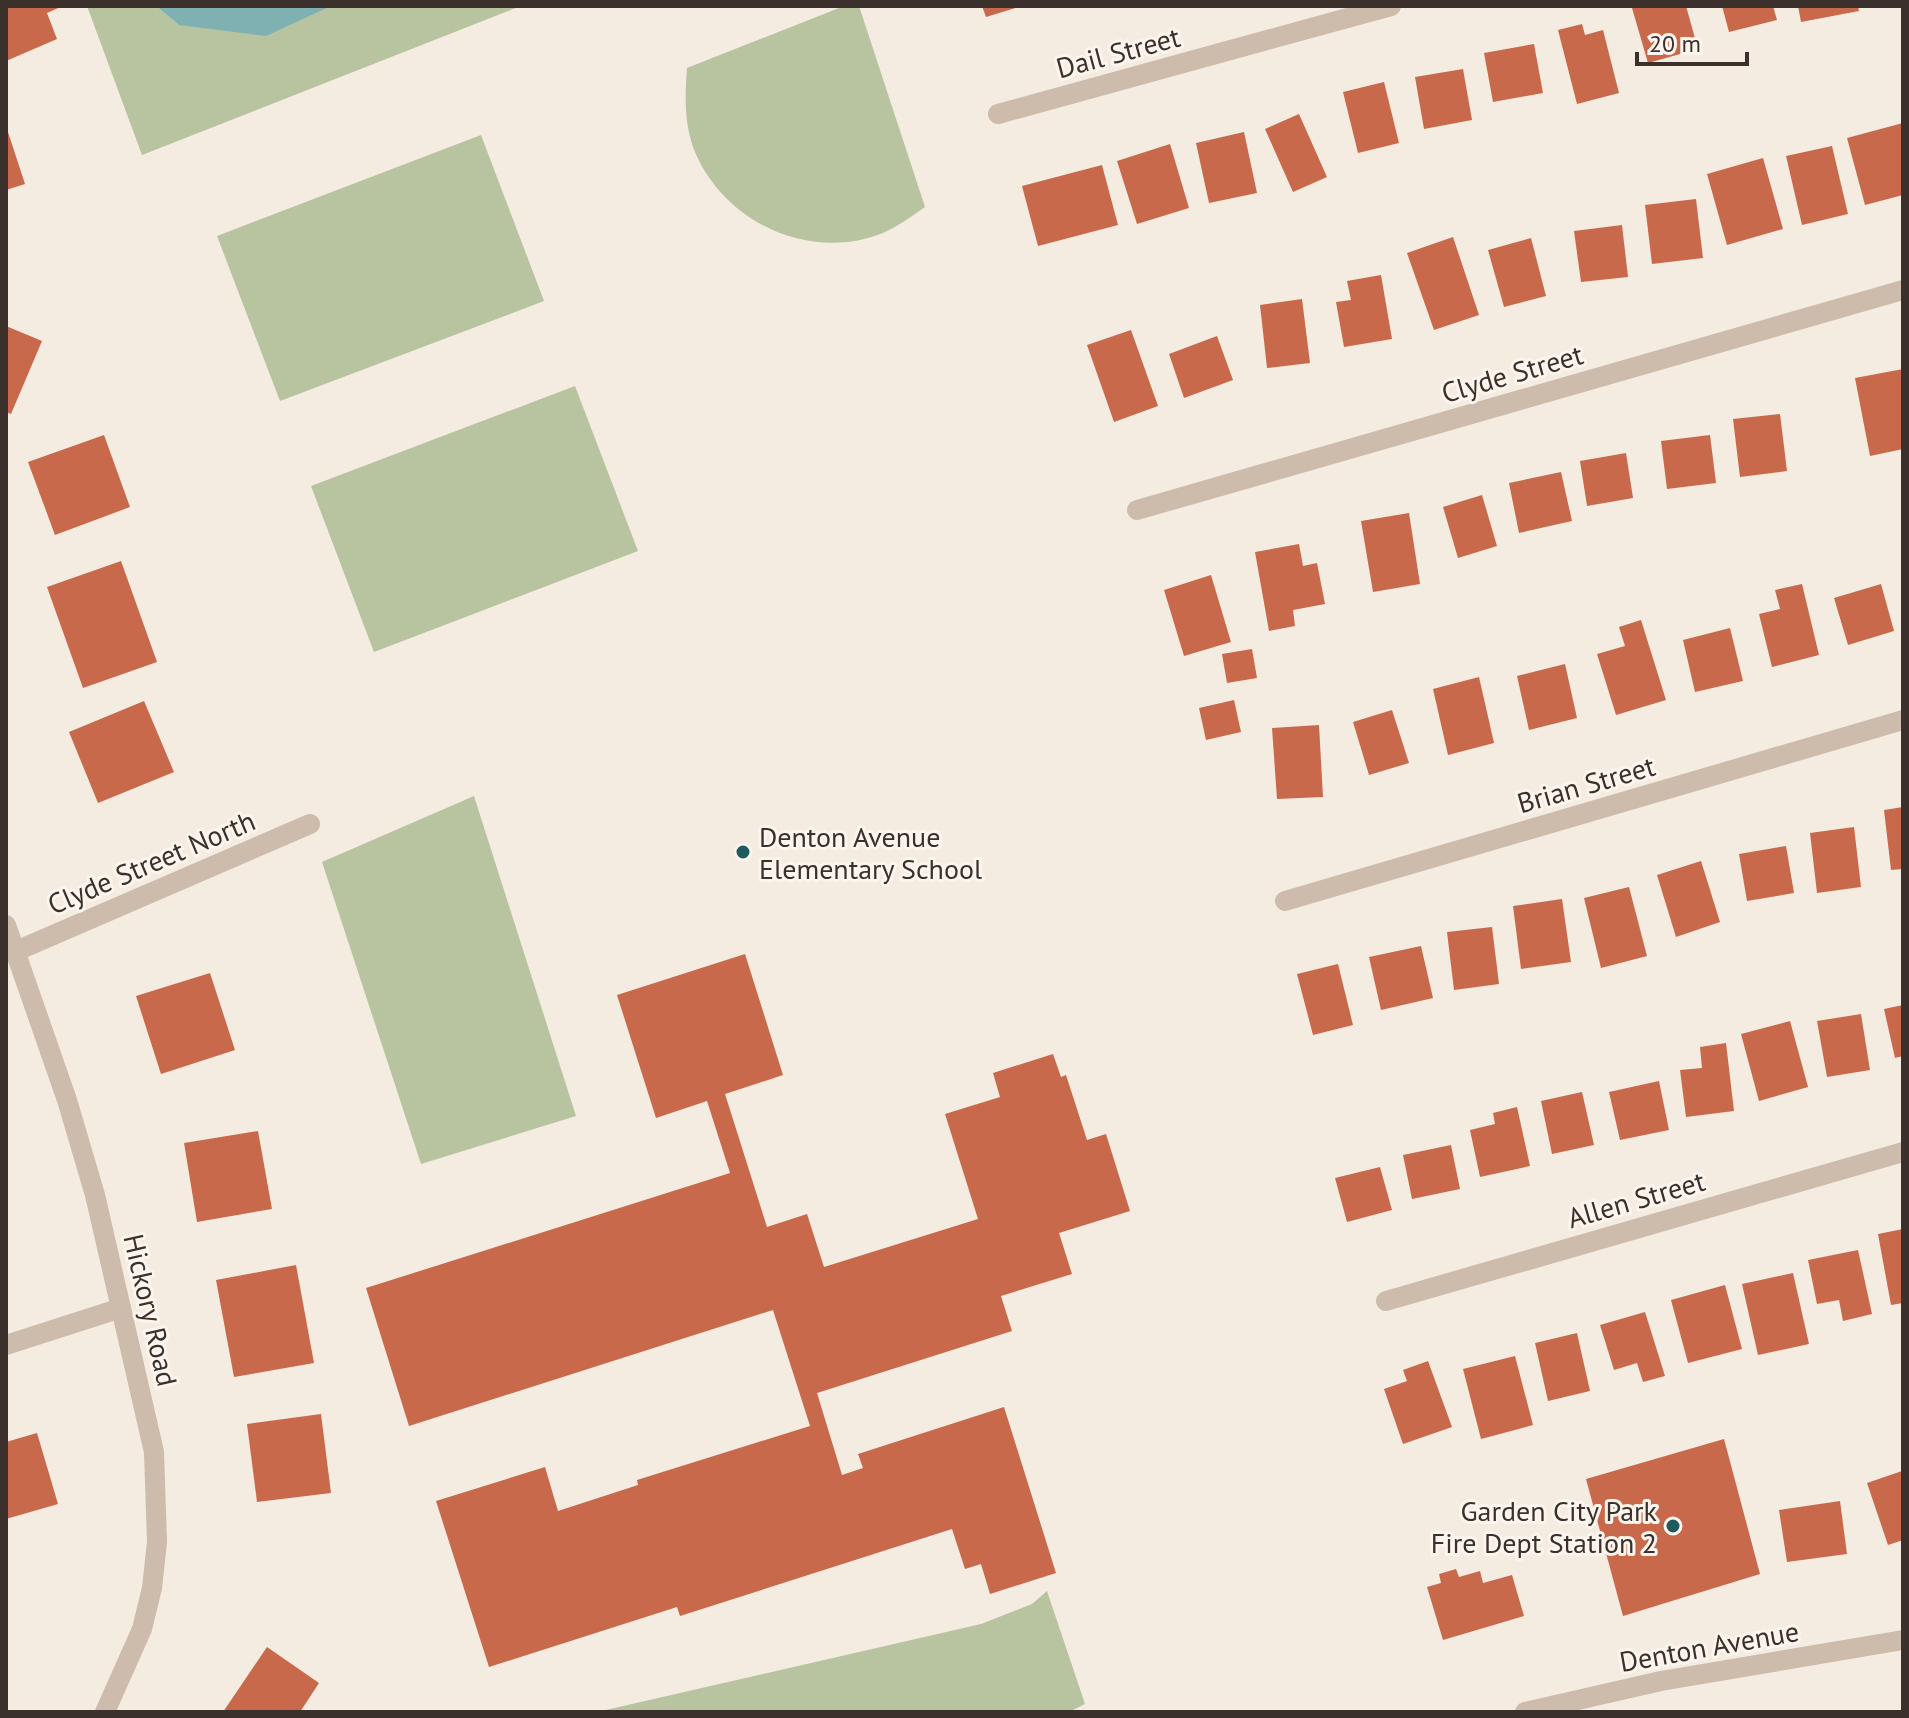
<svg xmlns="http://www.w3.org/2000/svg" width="1909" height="1718" font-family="'PT Sans',sans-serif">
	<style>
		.green { fill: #b8c4a0 }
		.water { fill: #7fb0b2 }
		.building { fill: #c8694b }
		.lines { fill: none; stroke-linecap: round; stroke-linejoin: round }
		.minor { stroke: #cdbbac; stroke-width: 20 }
		.poi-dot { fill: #1f5a5e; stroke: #fbf5ee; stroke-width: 3 }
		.labels { text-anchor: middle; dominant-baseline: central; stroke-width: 6; stroke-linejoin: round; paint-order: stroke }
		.street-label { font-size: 28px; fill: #3b302b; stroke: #fbf5ee }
		.poi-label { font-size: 28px; fill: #3b302b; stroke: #fbf5ee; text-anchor: start }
	</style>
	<rect width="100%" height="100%" fill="#f4ebe1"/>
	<g class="green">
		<polygon points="87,6 156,6 179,25 331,6 521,6 142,155"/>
		<path d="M844,6H859L925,207C911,217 898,226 883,233C808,263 721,221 693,147C684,121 685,95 687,68Z"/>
		<polygon points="481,135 544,301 280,401 217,236"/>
		<polygon points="575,386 638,551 374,652 311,486"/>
		<polygon points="474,796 576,1116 421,1164 322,862"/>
		<polygon points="1047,1591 1085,1704 1069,1712 597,1712 981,1624 1032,1604"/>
	</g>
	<polygon class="water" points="156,6 331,6 266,36 179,25"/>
	<g class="building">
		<polygon points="6,6 63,6 47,13 57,39 6,61"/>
		<polygon points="982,6 1019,6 1019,7 986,17"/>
		<polygon points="1638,6 1686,6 1698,49 1648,63 1632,8"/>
		<polygon points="1722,6 1773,6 1777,20 1729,32"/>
		<polygon points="1798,6 1858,6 1859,11 1801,22"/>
		<polygon points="1582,24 1585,35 1603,30 1619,93 1577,104 1558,30"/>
		<polygon points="1534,44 1543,93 1493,102 1484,53"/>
		<polygon points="1463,69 1472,120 1424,129 1415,77"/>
		<polygon points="1384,82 1399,143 1358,153 1343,92"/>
		<polygon points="1299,114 1327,177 1293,192 1265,129"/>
		<polygon points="1903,123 1903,195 1865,205 1847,138"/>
		<polygon points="6,126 25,184 6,190"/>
		<polygon points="1244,132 1257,193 1209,203 1196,143"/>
		<polygon points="1170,144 1189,208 1137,224 1117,161"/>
		<polygon points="1832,146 1848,214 1802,225 1786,156"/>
		<polygon points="1763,158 1783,229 1727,245 1707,174"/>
		<polygon points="1102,165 1118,225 1038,246 1022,186"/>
		<polygon points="1696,199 1703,258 1652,264 1645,205"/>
		<polygon points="1622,225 1628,277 1581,282 1574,231"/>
		<polygon points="1453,237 1479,315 1434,330 1407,253"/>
		<polygon points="1531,238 1546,296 1504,307 1488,250"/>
		<polygon points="1381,275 1392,339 1344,347 1336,302 1351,300 1347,281"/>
		<polygon points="1302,299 1310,363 1267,368 1260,305"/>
		<polygon points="6,326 42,341 11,414 6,412"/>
		<polygon points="1131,330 1158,406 1114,422 1087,345"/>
		<polygon points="1217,336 1233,380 1184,398 1169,354"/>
		<polygon points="1903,369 1903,449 1870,456 1855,378"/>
		<polygon points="1780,414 1787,471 1740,477 1733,419"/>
		<polygon points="104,435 130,507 55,535 28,462"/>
		<polygon points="1710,435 1716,483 1667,489 1661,441"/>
		<polygon points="1626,453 1633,498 1587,506 1580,461"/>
		<polygon points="1561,472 1572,521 1519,533 1509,483"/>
		<polygon points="1482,495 1497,546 1458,558 1443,507"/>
		<polygon points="1409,513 1420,584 1373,592 1361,521"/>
		<polygon points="1299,544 1303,566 1317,563 1325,604 1293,610 1295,626 1269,631 1255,552"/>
		<polygon points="121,561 157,662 83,688 47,587"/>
		<polygon points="1211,575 1231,642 1184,656 1164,590"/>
		<polygon points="1802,584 1819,655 1772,667 1759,614 1780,609 1775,590"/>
		<polygon points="1881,584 1894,631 1848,645 1834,598"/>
		<polygon points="1641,620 1666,700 1616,715 1597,654 1625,646 1619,627"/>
		<polygon points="1730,628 1743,681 1695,692 1683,640"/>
		<polygon points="1252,649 1257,678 1227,683 1222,654"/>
		<polygon points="1565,664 1577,718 1529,730 1517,676"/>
		<polygon points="1479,677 1494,743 1448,755 1433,689"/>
		<polygon points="1234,700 1241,732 1206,740 1199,708"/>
		<polygon points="144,701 174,772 98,803 69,732"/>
		<polygon points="1392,710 1409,763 1369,775 1353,722"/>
		<polygon points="1319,725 1323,797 1277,799 1272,728"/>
		<polygon points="1903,807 1903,869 1891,870 1884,810"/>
		<polygon points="1854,827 1861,887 1817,893 1810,833"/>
		<polygon points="1786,846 1794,893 1747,901 1739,854"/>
		<polygon points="1701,861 1720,922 1676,937 1657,875"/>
		<polygon points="1629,887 1647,956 1601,968 1584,898"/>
		<polygon points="1562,899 1571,962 1521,969 1513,906"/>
		<polygon points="1492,927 1499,984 1454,990 1447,932"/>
		<polygon points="1421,946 1433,998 1381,1010 1369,957"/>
		<polygon points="745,954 783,1075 725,1094 767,1227 807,1214 824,1267 978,1219 945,1114 1000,1097 993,1073 1053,1054 1061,1077 1066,1075 1087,1140 1106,1134 1130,1211 1059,1233 1072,1274 1001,1296 1012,1331 817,1393 842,1475 863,1468 858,1454 1004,1407 1056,1573 990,1594 981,1564 965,1569 952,1529 680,1616 677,1607 489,1667 436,1501 545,1467 558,1511 638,1485 637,1480 810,1426 773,1310 409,1426 366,1288 730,1173 707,1101 656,1118 617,995"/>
		<polygon points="1338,964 1353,1025 1313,1035 1297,974"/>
		<polygon points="210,973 235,1050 161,1074 136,996"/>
		<polygon points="1903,1005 1903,1056 1895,1058 1884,1009"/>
		<polygon points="1861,1014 1870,1070 1827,1077 1817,1021"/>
		<polygon points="1790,1021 1808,1087 1759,1101 1741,1034"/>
		<polygon points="1726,1043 1734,1111 1686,1117 1680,1070 1702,1068 1700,1047"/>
		<polygon points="1659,1081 1669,1130 1620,1140 1609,1092"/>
		<polygon points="1582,1092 1594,1145 1552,1154 1541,1101"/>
		<polygon points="1517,1107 1530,1166 1480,1177 1470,1130 1495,1124 1493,1113"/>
		<polygon points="258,1131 272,1209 197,1222 184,1143"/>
		<polygon points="1451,1145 1460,1189 1412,1199 1403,1155"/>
		<polygon points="1380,1167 1392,1210 1347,1222 1335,1178"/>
		<polygon points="1903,1229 1903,1303 1891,1305 1878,1234"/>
		<polygon points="1858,1250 1872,1314 1843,1321 1839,1300 1817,1304 1808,1260"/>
		<polygon points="296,1265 314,1363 234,1377 216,1280"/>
		<polygon points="1793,1273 1809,1344 1758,1355 1742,1284"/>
		<polygon points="1725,1285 1742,1349 1688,1363 1671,1300"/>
		<polygon points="1645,1312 1665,1376 1643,1382 1637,1363 1614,1370 1600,1325"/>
		<polygon points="1577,1333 1590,1391 1548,1401 1535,1343"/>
		<polygon points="1515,1356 1533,1425 1481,1439 1463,1369"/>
		<polygon points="1428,1361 1452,1427 1403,1444 1384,1389 1407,1381 1403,1370"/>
		<polygon points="321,1414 331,1493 257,1502 247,1424"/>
		<polygon points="37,1433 58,1504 6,1519 6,1442"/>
		<polygon points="1724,1439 1760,1574 1623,1616 1586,1479"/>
		<polygon points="1902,1471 1903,1540 1888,1545 1867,1483"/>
		<polygon points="1840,1501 1847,1554 1787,1562 1779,1510"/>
		<polygon points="1456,1569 1459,1577 1480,1571 1483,1583 1512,1575 1524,1616 1443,1640 1427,1587 1441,1583 1439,1574"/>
		<polygon points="267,1647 319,1683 300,1712 223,1712"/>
	</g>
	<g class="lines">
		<g class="minor">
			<polyline points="998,114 1391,6"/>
			<polyline points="1137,510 1903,290"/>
			<polyline points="1285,901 1903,720"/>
			<polyline points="6,925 67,1100 95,1195 154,1452 157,1542 152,1588 142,1629 105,1712"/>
			<polyline points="14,952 310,824"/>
			<polyline points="1386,1301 1903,1152"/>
			<polyline points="6,1345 121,1308"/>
			<polyline points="1525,1712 1661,1681 1903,1640"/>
		</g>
	</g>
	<g class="poi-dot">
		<circle cx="743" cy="852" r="8"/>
		<circle cx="1673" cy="1526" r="8"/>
	</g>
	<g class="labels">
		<g class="street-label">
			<text transform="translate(1118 52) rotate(-15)">Dail Street</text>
			<text transform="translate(1512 373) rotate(-16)">Clyde Street</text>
			<text transform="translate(1586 784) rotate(-16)">Brian Street</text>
			<text transform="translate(151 862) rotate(-23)">Clyde Street North</text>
			<text transform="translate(1636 1199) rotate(-16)">Allen Street</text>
			<text transform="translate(151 1310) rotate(77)">Hickory Road</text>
			<text transform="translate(1709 1646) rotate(-10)">Denton Avenue</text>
		</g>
		<g class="poi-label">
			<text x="759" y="836">Denton Avenue<tspan x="759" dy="32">Elementary School</tspan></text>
			<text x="1657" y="1510" text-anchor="end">Garden City Park<tspan x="1657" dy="32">Fire Dept Station 2</tspan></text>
		</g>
	</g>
	<rect width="1909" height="1718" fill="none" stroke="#3b302b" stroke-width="16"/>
	<path d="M1637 52v12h110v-12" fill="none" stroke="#3b302b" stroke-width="4"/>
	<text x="1649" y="52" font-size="24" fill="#3b302b" stroke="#fbf5ee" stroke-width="6" paint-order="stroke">20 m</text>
</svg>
